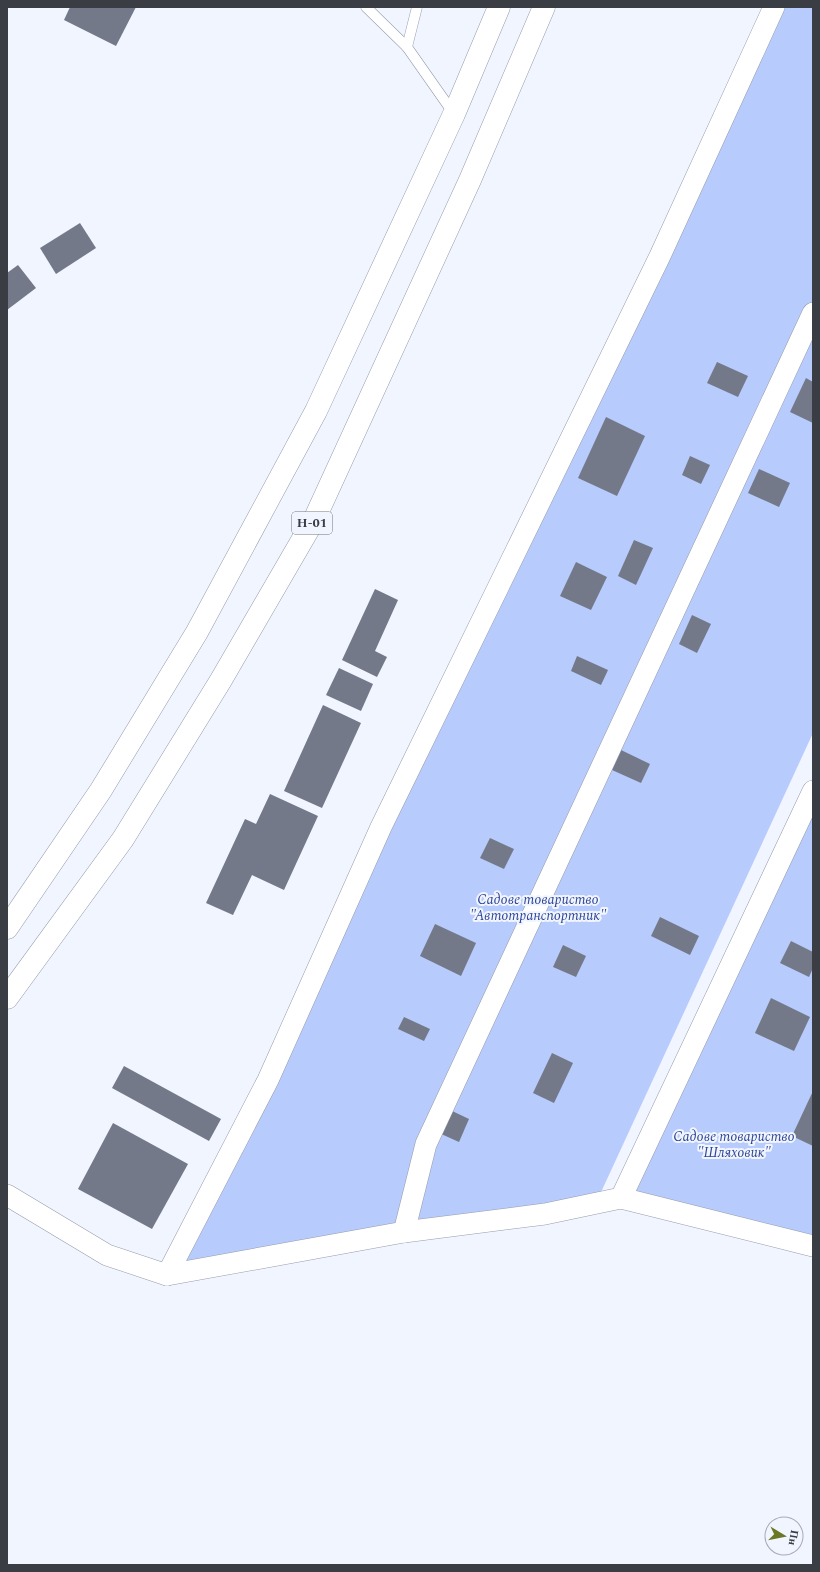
<svg xmlns="http://www.w3.org/2000/svg" width="820" height="1572" font-family="Spectral,serif">
	<style>
		.green { fill: #b7cbfc }
		.building { fill: #737988 }
		.lines { fill: none; stroke-linecap: round; stroke-linejoin: round }
		.lane-casing { stroke: #969cab; stroke-width: 11 }
		.street-casing { stroke: #969cab; stroke-width: 22 }
		.primary-casing { stroke: #969cab; stroke-width: 23 }
		.lane { stroke: #fff; stroke-width: 10 }
		.street { stroke: #fff; stroke-width: 21 }
		.primary { stroke: #fff; stroke-width: 22 }
		.labels { text-anchor: middle; dominant-baseline: central; stroke-width: 4; stroke-linejoin: round; paint-order: stroke }
		.shield { fill: #f1f5ff; stroke: #71747b; stroke-width: 1 }
		.shield-label { font-size: 13px; font-weight: bold; fill: #3a3d43 }
		.park-label { font-size: 14px; font-style: italic; fill: #2d4595; stroke: #f1f5ff }
	</style>
	<rect width="100%" height="100%" fill="#f1f5ff"/>
	<g class="green">
		<polygon points="772,7 813,7 813,733 596,1203 167,1275"/>
		<polygon points="813,791 813,1246 621,1198"/>
	</g>
	<g class="building">
		<polygon points="70,7 136,7 116,46 64,20"/>
		<polygon points="80,223 96,248 56,274 40,248"/>
		<polygon points="18,265 36,288 7,310 7,273"/>
		<polygon points="717,362 748,376 738,397 707,383"/>
		<polygon points="806,378 813,382 813,423 790,412"/>
		<polygon points="606,417 645,436 617,496 578,478"/>
		<polygon points="690,456 710,465 701,484 682,475"/>
		<polygon points="759,469 790,483 779,507 748,493"/>
		<polygon points="634,540 653,548 636,585 618,576"/>
		<polygon points="576,562 607,577 591,610 560,596"/>
		<polygon points="375,589 398,600 375,651 387,657 377,677 342,660"/>
		<polygon points="692,615 711,624 697,653 679,644"/>
		<polygon points="577,656 608,670 601,685 571,671"/>
		<polygon points="339,668 373,684 361,711 326,695"/>
		<polygon points="323,705 361,723 322,808 284,791"/>
		<polygon points="621,750 650,764 641,783 612,770"/>
		<polygon points="270,794 318,816 284,890 252,875 233,915 206,903 245,819 256,824"/>
		<polygon points="490,838 514,849 504,869 480,858"/>
		<polygon points="660,917 699,936 690,955 651,936"/>
		<polygon points="435,924 476,943 461,976 420,956"/>
		<polygon points="791,941 813,952 813,968 809,977 780,963"/>
		<polygon points="563,945 586,956 576,977 553,967"/>
		<polygon points="771,998 810,1017 794,1051 755,1033"/>
		<polygon points="404,1017 430,1029 424,1041 398,1029"/>
		<polygon points="552,1053 573,1063 554,1103 533,1093"/>
		<polygon points="124,1066 221,1119 209,1141 112,1088"/>
		<polygon points="813,1091 813,1146 792,1136"/>
		<polygon points="450,1110 469,1119 459,1142 439,1133"/>
		<polygon points="113,1123 188,1164 152,1229 78,1189"/>
	</g>
	<g class="lines">
		<g class="lane-casing">
			<g id="lane">
				<polyline points="366,7 407,47"/>
				<polyline points="417,7 407,47 454,114"/>
			</g>
		</g>
		<g class="street-casing">
			<g id="street">
				<polyline points="7,1195 107,1255 167,1275 404,1232 545,1214 621,1198 813,1246"/>
				<polyline points="621,1198 813,791"/>
				<polyline points="404,1232 426,1144 813,313"/>
				<polyline points="167,1275 268,1080 381,827 659,258 774,7"/>
			</g>
		</g>
		<g class="primary-casing">
			<g id="primary">
				<polyline points="7,928 101,790 197,632 316,411 454,114 499,7"/>
				<polyline points="7,998 123,839 221,680 315,518 470,180 544,7"/>
			</g>
		</g>
		<use href="#lane" class="lane"/>
		<use href="#street" class="street"/>
		<use href="#primary" class="primary"/>
	</g>
	<g class="labels">
		<rect class="shield" x="292" y="512" width="40" height="22" rx="3"/>
		<g class="shield-label">
			<text x="312" y="523">Н-01</text>
		</g>
		<g class="park-label">
			<text x="538" y="899">Садове товариство<tspan x="538" dy="16">"Автотранспортник"</tspan></text>
			<text x="734" y="1136">Садове товариство<tspan x="734" dy="16">"Шляховик"</tspan></text>
		</g>
	</g>
	<rect width="820" height="1572" fill="none" stroke="#3a3d43" stroke-width="16"/>
	<g transform="translate(784 1536) rotate(100)"><circle r="19" fill="#f1f5ff" stroke="#a8abb4"/>
	<path d="M0-3L7 15L0 10L-7 15Z" fill="#6b7723"/>
	<text y="-6" font-size="11" font-weight="bold" text-anchor="middle" fill="#3a3d43">Пн</text>
	</g>
</svg>
